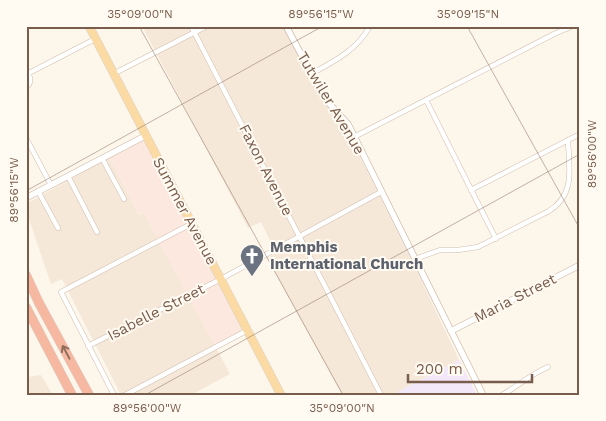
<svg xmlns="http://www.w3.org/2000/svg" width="606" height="421" font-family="'Work Sans',sans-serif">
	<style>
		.residential { fill: #f5e8d9 }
		.commercial { fill: #fde8df }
		.education { fill: #f3e7fa }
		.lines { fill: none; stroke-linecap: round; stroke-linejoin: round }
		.minor-casing { stroke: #d0beaf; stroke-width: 5.5 }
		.tertiary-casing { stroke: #d0beaf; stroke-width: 7 }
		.primary-casing { stroke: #d9d2cd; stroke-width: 9 }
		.motorway-casing { stroke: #d9d2cd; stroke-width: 10 }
		.minor { stroke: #fff; stroke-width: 4.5 }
		.tertiary { stroke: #fff; stroke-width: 5.5 }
		.primary { stroke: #fbdba3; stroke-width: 8 }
		.motorway { stroke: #f7b8a1; stroke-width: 9 }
		.oneway { stroke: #926f5d }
		.ticks { fill: none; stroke: #795d4c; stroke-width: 1; stroke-opacity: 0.45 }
		.labels { text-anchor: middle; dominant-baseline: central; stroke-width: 4; stroke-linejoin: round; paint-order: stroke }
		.street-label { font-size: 15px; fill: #795d4c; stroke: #fffaf2 }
		.worship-label { font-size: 15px; font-weight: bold; fill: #5b616d; stroke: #fffaf2; text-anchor: start }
		.neatline { fill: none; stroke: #795d4c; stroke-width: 2 }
		.ticks-label { font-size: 12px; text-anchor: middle; fill: #795d4c }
	</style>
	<rect width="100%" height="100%" fill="#fdf6eb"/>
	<g class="residential">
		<polygon points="142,26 283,26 324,104 338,115 344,125 417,271 459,360 392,395 342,395 267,258 276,253 261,222 248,228"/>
		<polygon points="109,157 139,215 144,213 230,374 191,395 121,395 62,279 51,284 26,210 26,204"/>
		<polygon points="41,375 53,395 26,395 26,377"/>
	</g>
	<polygon class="commercial" points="145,136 248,330 215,347 144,213 139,215 108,155"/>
	<polygon class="education" points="459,360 477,395 392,395"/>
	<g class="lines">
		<g class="minor-casing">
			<g id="minor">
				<polyline points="191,26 381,395"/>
				<path d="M26,69C30,76 33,82 26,88"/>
				<polyline points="29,73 95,39"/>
				<polyline points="113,74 207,26"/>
				<path d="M311,74C335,61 357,50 370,26"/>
				<polyline points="426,100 496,239"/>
				<polyline points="354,137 556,33 573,26"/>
				<polyline points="26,138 51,185"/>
				<polyline points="102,158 124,199"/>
				<polyline points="68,176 97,232"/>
				<polyline points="471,190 580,134"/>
				<polyline points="38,191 58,228"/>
				<path d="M415,259L440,250H458L478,247L549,211C576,194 569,168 568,140"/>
				<polyline points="88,346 221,279 381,192"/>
				<polyline points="114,395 61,292 191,224"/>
				<polyline points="125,395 248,330"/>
				<path d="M502,395C518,386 531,374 548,367"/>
			</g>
		</g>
		<g class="tertiary-casing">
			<g id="tertiary">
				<polyline points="286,26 325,99 348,124 483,395"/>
				<polyline points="26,198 145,136"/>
				<polyline points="451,331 580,265"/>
			</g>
		</g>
		<g class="primary-casing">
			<polyline id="primary" points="89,26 281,395"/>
		</g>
		<g class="motorway-casing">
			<g id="motorway">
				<polyline points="26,275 39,303 89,395"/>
				<polyline points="26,307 72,395"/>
			</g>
		</g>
		<use href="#minor" class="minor"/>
		<use href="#tertiary" class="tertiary"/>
		<use href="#primary" class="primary"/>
		<use href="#motorway" class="motorway"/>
	</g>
	<defs><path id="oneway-shaft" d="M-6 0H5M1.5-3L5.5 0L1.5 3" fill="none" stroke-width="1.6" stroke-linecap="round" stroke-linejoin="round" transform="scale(1.25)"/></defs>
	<use class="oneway" href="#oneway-shaft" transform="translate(66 352) rotate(-118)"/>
	<path class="ticks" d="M139,26L343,395M467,26L580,229M26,191L323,26M145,395L580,154"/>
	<defs>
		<g id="church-pin" transform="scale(1.25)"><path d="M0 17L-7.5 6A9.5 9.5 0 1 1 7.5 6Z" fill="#6b7280" stroke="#fffaf2"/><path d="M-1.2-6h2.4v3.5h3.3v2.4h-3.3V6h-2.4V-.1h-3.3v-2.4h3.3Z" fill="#fff"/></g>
	</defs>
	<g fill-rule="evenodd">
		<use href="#church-pin" x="252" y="256"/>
	</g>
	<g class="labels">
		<g class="street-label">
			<text transform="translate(331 103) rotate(59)">Tutwiler Avenue</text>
			<text transform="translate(266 170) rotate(63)">Faxon Avenue</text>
			<text transform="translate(185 211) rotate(62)">Summer Avenue</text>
			<text transform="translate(515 298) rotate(-27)">Maria Street</text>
			<text transform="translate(156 312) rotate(-27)">Isabelle Street</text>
		</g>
		<g class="worship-label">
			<text x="270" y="247">Memphis<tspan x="270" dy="17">International Church</tspan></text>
		</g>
	</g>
	<rect width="606" height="421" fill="none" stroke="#fffaf2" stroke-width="55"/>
	<path d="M408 374v8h124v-8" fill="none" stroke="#795d4c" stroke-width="2.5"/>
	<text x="416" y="374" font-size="15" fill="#795d4c" stroke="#fffaf2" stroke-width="4" paint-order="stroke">200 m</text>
	<rect x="28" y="28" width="550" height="366" class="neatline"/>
	<g class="ticks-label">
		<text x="140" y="18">35°09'00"N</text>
		<text x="321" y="18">89°56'15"W</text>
		<text x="468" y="18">35°09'15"N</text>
		<text transform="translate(592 154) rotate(-90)" y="4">89°56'00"W</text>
		<text transform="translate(14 190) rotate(-90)" y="4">89°56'15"W</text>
		<text x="147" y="412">89°56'00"W</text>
		<text x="342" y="412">35°09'00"N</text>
	</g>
</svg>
